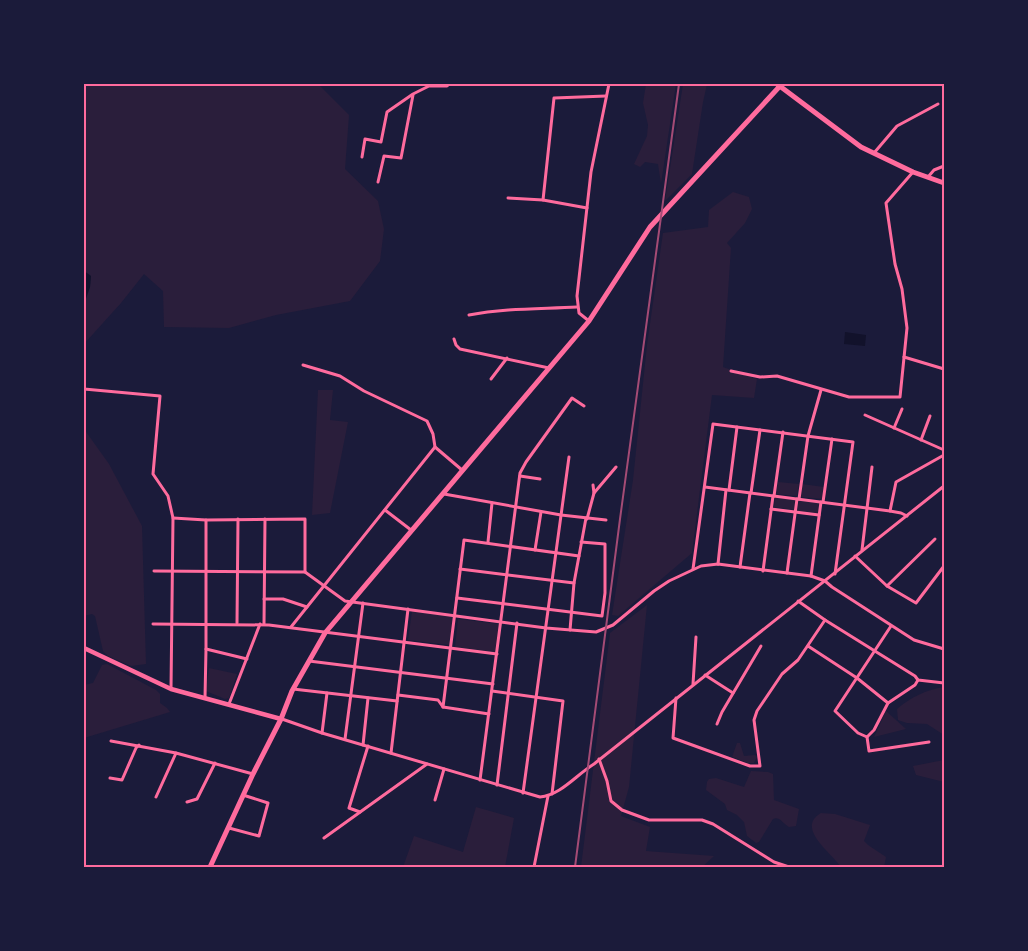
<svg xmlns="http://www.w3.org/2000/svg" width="1028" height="951" font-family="Commissioner,sans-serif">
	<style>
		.green { fill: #2a1e3b }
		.water { fill: #12122b }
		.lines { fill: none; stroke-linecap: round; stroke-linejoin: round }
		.minor { stroke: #ff6b9d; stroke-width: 3 }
		.tertiary { stroke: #ff6b9d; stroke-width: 4.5 }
		.secondary { stroke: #ff6b9d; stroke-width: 5 }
		.rail { stroke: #a44b75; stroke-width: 2 }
		.neatline { fill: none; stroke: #ff6b9d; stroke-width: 2 }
	</style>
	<rect width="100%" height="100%" fill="#1b1b3a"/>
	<g class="green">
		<polygon points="84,84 318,84 349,115 345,169 378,201 384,229 380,261 350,301 276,315 229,328 164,327 163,291 144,274 121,303 84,344 84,304 90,287 91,276 84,271"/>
		<polygon points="646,84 676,84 661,184 658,164 645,162 640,167 634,164 647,136 648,125 643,103"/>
		<polygon points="683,84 707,84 703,102 692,174 665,201"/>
		<polygon points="733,192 749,197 752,209 745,223 727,243 731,248 723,367 757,379 754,398 712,395 692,553 618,616 612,615 633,480 647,345 663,233 708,227 709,210"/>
		<polygon points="318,390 333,390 330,420 348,422 330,513 312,515"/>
		<polygon points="84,429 109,464 142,526 146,664 131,666 108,656 103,651 95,616 92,614 84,616"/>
		<polygon points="778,482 799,484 797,496 776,494"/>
		<polygon points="802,484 824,487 823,499 801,497"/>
		<polygon points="775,497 795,500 794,510 774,507"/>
		<polygon points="799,501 820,503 819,513 797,511"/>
		<polygon points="647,605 629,787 621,816 650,827 646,851 714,856 702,867 581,867 610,633"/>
		<polygon points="412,611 453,617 449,645 408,640"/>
		<polygon points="458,619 499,624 495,652 455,647"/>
		<polygon points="107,664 156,690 160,694 160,703 167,708 170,712 84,738 84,685 93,683 102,665"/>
		<polygon points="209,668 237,674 229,698 225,699 206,691"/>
		<path d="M944,687V735L927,724L907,723L898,720L897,709C911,697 926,690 944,687Z"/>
		<polygon points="886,711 906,729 874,737"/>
		<polygon points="737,743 740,743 744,756 755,755 757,757 754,763 748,763 732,757"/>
		<polygon points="944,760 944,782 916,775 913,766"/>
		<path d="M751,771L768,772L773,774L774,800L799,809L796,826L789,827C783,824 780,816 773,819L759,842L756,843L747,836L744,822L737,815L727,810L725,804L706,790L707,782L709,779L716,778L744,787Z"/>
		<polygon points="476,807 514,818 505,867 403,867 414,836 463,852"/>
		<path d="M821,813L835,814L870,825L864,841L868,845L886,857L884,867H841C832,853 795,828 821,813Z"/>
	</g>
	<g class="water">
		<polygon points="84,271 91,276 90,287 84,304"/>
		<polygon points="845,332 866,335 865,346 844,344"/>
	</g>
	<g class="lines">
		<g class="minor">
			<polyline points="874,153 897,126 938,104"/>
			<polyline points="362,157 365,139 381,142 387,112 413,94 429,86 447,86 449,84"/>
			<polyline points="928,177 934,170 944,166"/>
			<polyline points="378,182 384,156 401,158 413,95"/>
			<polyline points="508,198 543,200 587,208"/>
			<polyline points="543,200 554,98 606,96"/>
			<path d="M469,315C505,308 541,309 577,307"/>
			<polyline points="589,321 579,313 577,296 591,172 609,84"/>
			<polyline points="454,339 456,345 460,349 549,368"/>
			<polyline points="904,357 944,369"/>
			<polyline points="303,365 340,376 364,391 427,421 433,434 435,447"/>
			<polyline points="731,371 760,377 777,376 849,397 900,397 907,328 902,289 895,264 886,203 913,172"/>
			<polyline points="491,379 507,358"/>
			<polyline points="84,389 160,396 153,474 168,496 173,518 171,689"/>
			<polyline points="865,415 944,450"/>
			<polyline points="894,428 902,409"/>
			<polyline points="921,440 930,416"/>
			<polyline points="520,476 540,479"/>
			<polyline points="593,485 594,493"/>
			<polyline points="705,487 890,511 901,513 907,516"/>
			<polyline points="729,490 737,427"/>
			<polyline points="751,493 760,430"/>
			<polyline points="444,494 561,515 606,520"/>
			<polyline points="774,496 783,432"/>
			<polyline points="799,499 808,436 821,390"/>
			<polyline points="823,502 832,439"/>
			<polyline points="771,509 819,515"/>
			<polyline points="385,510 411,530"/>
			<polyline points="890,511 896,482 944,455"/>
			<polyline points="173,518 206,520 305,519 305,572"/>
			<polyline points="587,519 594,493 616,467"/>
			<polyline points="488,542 492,503"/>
			<polyline points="535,550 541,512"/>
			<polyline points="862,550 872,467"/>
			<polyline points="855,556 887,586 916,603 944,566"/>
			<polyline points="718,564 726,490"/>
			<polyline points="740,567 750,493"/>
			<polyline points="460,569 574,583"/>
			<polyline points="693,569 713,424 853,442 835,574"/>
			<polyline points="154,571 305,572 345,601 546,628 596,632 613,625 654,591 669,581 701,566 718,564 811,576 825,581 832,587 914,640 944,649"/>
			<polyline points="763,571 773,496"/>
			<polyline points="787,573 797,499"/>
			<polyline points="811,576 821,502"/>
			<polyline points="887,586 935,539"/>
			<polyline points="457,598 602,616 605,593 605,544 581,542"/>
			<polyline points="264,599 283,599 307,607"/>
			<polyline points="798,601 825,620 915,676 918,680 944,683"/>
			<polyline points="237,623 238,519"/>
			<polyline points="153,624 269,625 497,654"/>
			<polyline points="264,624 265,519"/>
			<polyline points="291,627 435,447 462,470"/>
			<polyline points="570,630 574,583 586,518"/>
			<polyline points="808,646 857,678 888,703 915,685 918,680"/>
			<polyline points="206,649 247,659"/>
			<polyline points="309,661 493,684"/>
			<polyline points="705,675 733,693"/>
			<polyline points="693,684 696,637"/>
			<polyline points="293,689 397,701"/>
			<polyline points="492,691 563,701 552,794"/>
			<polyline points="398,695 438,700 443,707 489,714"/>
			<polyline points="205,698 206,649 206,520"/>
			<polyline points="676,698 673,738 750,766 760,766 754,720 757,711 782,674 798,660 825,620"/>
			<polyline points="888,703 874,730 867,737 858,733 835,711 891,626"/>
			<polyline points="229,704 260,624"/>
			<polyline points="443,707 464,540 579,556"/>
			<path d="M282,719L322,733L540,797C561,795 576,775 594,764L944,486"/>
			<polyline points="717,724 722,712 761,646"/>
			<polyline points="322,733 327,693"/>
			<polyline points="867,737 869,751 929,742"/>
			<polyline points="345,739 363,603"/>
			<polyline points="111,741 176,753 253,774"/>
			<polyline points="363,745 368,698"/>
			<polyline points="391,753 408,609"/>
			<polyline points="599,759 607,781 611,801 622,810 649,820 702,820 713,824 774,862 789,867"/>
			<polyline points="110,778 122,780 136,748 139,745"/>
			<polyline points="480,780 520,473 526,462 572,398 584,406"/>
			<polyline points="497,785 517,623"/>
			<polyline points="523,793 569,457"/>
			<polyline points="156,797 176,753"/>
			<polyline points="435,800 444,769"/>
			<polyline points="187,802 197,799 215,763"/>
			<polyline points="360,812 349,808 368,746"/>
			<polyline points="229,828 259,836 268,803 243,795"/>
			<polyline points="324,838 427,764"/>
			<polyline points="534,867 548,796"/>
		</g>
		<polyline class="tertiary" points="84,648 171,689 281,719"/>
		<g class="secondary">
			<polyline points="777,84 861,147 913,172 944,183"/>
			<polyline points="210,867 253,774 281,719 292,691 325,633 589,321 650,227 780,86"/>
		</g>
		<polyline class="rail" points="575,867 620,519 679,84"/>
	</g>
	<rect width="1028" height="951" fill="none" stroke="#1b1b3a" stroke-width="170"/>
	<rect x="85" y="85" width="858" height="781" class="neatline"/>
</svg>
